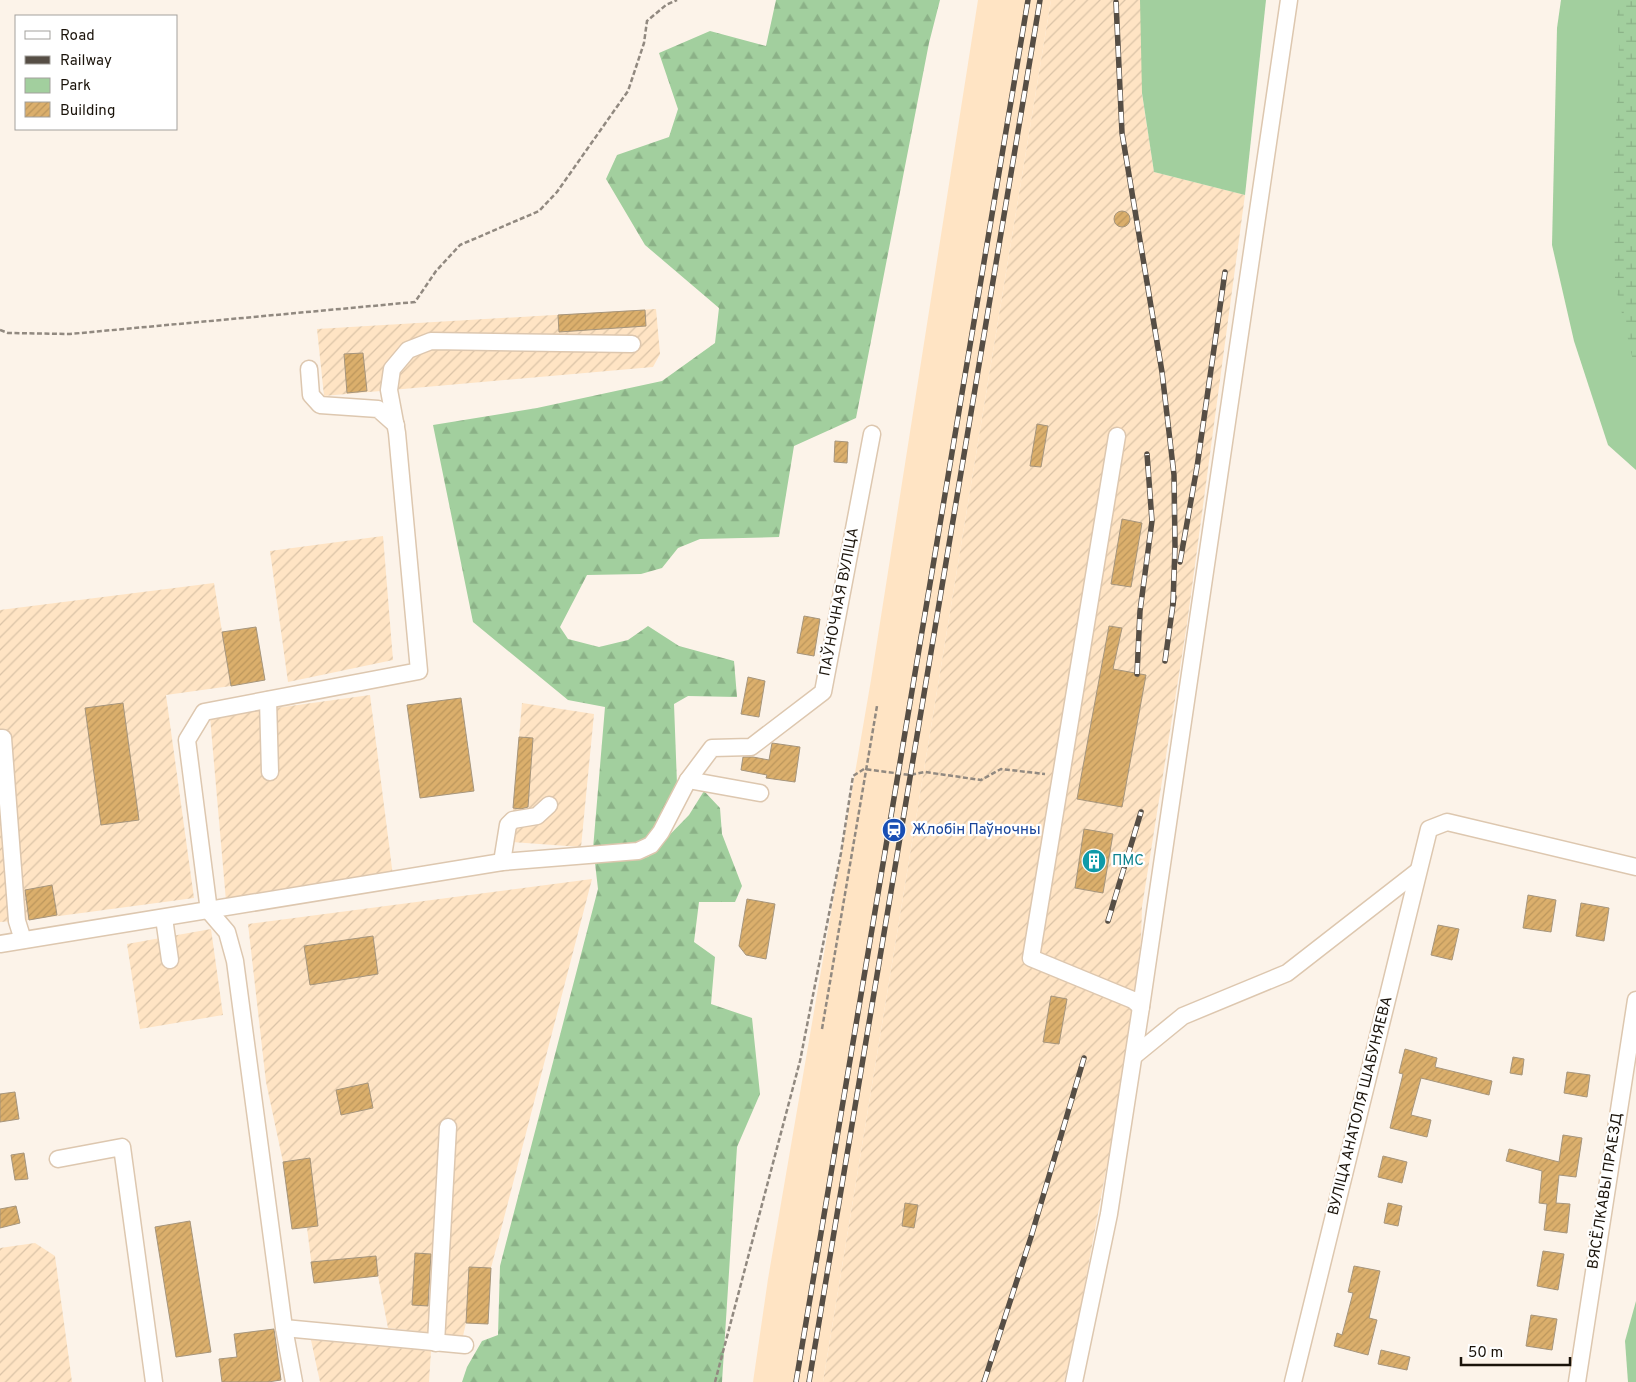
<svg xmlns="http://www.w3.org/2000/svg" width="1636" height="1382" font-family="Overpass,sans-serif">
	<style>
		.built { fill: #ffe4c4 }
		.industrial { fill: url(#industrial-furrows) }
		.green { fill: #a2cf9e }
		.forest { fill: url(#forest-firs) }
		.wetland { fill: url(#wetland-marsh) }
		.building { fill: url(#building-hatch); stroke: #a6957c }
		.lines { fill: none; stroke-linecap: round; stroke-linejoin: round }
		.minor-casing { stroke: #ddc7af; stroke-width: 19 }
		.path { stroke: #918980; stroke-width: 2.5; stroke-dasharray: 5 2.5; stroke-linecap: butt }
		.minor { stroke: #fff; stroke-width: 16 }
		.rail-casing { stroke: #564e45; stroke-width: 5.5 }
		.rail { stroke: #fff; stroke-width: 4; stroke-dasharray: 11; stroke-linecap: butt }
		.labels { text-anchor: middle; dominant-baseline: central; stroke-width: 4.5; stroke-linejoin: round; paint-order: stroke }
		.street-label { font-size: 15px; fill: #1a130a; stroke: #fff }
		.transit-label { font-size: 15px; fill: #164399; stroke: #fff; text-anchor: start }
		.culture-label { font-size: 15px; fill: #0d838f; stroke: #fff; text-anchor: start }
	</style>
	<defs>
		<pattern id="industrial-furrows" width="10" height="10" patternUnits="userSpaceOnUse" patternTransform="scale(1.25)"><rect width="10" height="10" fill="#ffe4c4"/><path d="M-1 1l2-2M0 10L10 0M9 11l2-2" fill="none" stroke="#dac3a7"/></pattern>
		<pattern id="forest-firs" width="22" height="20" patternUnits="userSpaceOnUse" patternTransform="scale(1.25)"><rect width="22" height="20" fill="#a2cf9e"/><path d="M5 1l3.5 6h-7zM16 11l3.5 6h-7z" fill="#8bb187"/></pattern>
		<pattern id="wetland-marsh" width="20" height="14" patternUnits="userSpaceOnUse" patternTransform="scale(1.25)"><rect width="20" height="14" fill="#a2cf9e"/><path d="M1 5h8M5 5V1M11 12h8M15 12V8" fill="none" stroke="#8bb187"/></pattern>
		<pattern id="building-hatch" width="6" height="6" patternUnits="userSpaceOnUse" patternTransform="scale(1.25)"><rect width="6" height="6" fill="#dbaf6c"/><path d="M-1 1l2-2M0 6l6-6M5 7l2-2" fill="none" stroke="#bb965c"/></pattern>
	</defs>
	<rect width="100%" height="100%" fill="#fcf3e9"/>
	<polygon class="built" points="978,0 1051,0 823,1382 753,1382 768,1279 871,680"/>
	<g class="industrial">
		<polygon points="1051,0 1145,0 1142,94 1154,172 1245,195 1187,624 1142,907 1141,941 1133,1000 1110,1149 1075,1337 1064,1382 823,1382"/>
		<polygon points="656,309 660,354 653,367 324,396 317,329"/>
		<polygon points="383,536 393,660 288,682 270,551"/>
		<polygon points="214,583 231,686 166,695 194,898 29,920 0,922 0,610"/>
		<polygon points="370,695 394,884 226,901 210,717"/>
		<polygon points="522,703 594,714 581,847 512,842 513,808"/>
		<polygon points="592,879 491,1268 488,1324 466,1323 463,1336 388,1328 378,1276 314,1283 307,1228 292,1229 283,1162 266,1082 248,924"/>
		<polygon points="211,929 223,1015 140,1029 127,944"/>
		<polygon points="35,1243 55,1256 72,1382 0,1382 0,1248"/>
		<polygon points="311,1340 431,1351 429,1382 320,1382"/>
	</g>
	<g class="green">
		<polygon points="1140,0 1266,0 1245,195 1154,172 1142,93"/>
		<polygon points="1561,0 1636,0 1636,470 1608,445 1574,341 1552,245 1557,28"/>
		<polygon points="1636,1301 1636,1382 1628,1382 1625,1341"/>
	</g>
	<g class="forest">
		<polygon points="776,0 940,0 929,43 856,418 794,446 779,537 700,539 678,548 662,568 641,574 587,575 560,627 568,639 599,647 628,640 648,626 679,646 734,661 737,697 688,696 674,704 677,784 658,827 647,840 634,847 593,849 605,707 568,700 473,622 433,425 537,408 662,381 715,343 719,308 645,245 606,179 617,155 669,137 678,109 659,53 710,31 766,46"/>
		<polygon points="704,791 720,808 722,834 742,886 735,902 699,902 694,942 715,957 711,1004 752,1018 760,1094 737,1147 722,1382 462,1382 467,1367 482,1341 498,1335 500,1266 598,889 595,863 648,857 689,815"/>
	</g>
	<polygon class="wetland" points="1616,0 1636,0 1636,373 1615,284 1614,176 1619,46"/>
	<g class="building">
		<circle cx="1122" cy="219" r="8"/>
		<polygon points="645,310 646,326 559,332 558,315"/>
		<polygon points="363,353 367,391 347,393 344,354"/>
		<polygon points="1037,424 1048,426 1041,467 1030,466"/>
		<polygon points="835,441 848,442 847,463 834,462"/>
		<polygon points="1122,519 1142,523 1131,587 1111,584"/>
		<polygon points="804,616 820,619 814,656 797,653"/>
		<polygon points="1109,626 1122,628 1113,669 1146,675 1122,807 1077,799"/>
		<polygon points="256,627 265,680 231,686 222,632"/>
		<polygon points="748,677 765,681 759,717 741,714"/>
		<polygon points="461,698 474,791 420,798 407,705"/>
		<polygon points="123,703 139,820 101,825 85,708"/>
		<polygon points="519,737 533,738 528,807 521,809 513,808"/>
		<polygon points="772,743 800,747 795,782 766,778 767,775 741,770 743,757 753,757 769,760"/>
		<polygon points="1084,829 1113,834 1103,893 1075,888"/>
		<polygon points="52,885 57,915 29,920 25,890"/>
		<polygon points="1528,895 1556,900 1551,932 1523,928"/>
		<polygon points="747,899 775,904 766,959 746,955 739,946"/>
		<polygon points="1581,903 1609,908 1604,941 1576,936"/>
		<polygon points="1438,925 1459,929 1452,960 1431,955"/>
		<polygon points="373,936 378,974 310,985 304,946"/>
		<polygon points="1051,996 1067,999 1059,1044 1043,1042"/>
		<polygon points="1405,1049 1437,1058 1435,1067 1492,1081 1489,1095 1421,1078 1411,1115 1431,1120 1427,1137 1390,1128 1403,1074 1399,1073"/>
		<polygon points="1513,1057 1524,1059 1522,1075 1510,1073"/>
		<polygon points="1567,1072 1590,1075 1587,1097 1564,1093"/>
		<polygon points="368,1083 373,1108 341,1115 336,1090"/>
		<polygon points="15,1092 19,1119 0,1122 0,1094"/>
		<polygon points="1563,1135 1582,1138 1576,1177 1559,1175 1556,1203 1570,1204 1567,1233 1544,1230 1547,1204 1539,1203 1542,1171 1506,1161 1509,1149 1559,1162"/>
		<polygon points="24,1153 28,1179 15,1180 11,1155"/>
		<polygon points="1383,1156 1407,1162 1402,1183 1378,1177"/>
		<polygon points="310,1158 318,1226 292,1229 283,1162"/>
		<polygon points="905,1203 918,1205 914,1228 902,1226"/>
		<polygon points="1388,1203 1402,1206 1398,1226 1384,1223"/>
		<polygon points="16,1206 20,1223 0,1228 0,1209"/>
		<polygon points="190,1221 211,1352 176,1357 155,1227"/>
		<polygon points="1543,1251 1564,1254 1558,1290 1537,1286"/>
		<polygon points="415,1253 431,1254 428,1306 412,1305"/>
		<polygon points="376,1256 378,1276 314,1283 311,1262"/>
		<polygon points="1354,1266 1380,1271 1369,1318 1377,1320 1368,1355 1334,1346 1337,1333 1342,1335 1353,1293 1348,1292"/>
		<polygon points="469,1267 491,1268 488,1324 466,1323"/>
		<polygon points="1531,1315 1557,1319 1552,1350 1526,1346"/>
		<polygon points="274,1329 281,1380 268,1382 222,1382 219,1359 237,1357 234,1334"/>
		<polygon points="1381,1350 1410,1357 1407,1370 1378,1364"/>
	</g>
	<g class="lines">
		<g class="minor-casing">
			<g id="minor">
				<polyline points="309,369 311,395 320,405 378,409 396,425"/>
				<polyline points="1117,436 1031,958 1133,1000 1141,1007"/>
				<polyline points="268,700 270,772"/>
				<polyline points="0,738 3,738 17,921 23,940"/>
				<polyline points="688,780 760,793"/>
				<polyline points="502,862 508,825 513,820 537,816 549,805"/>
				<polyline points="164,918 170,960"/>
				<polyline points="0,944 502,862 638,851 651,845 661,832 688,780 712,748 751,747 823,692 872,434"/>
				<polyline points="1134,1056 1183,1016 1287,973 1418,871"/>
				<polyline points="58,1159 122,1147 154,1382"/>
				<polyline points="284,1328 465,1345"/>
				<polyline points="436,1343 448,1127"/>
				<polyline points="294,1382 284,1328 235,961 227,932 209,911 187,740 204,712 419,671 397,433 389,390 392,369 408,350 431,341 632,344"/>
				<polyline points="1074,1382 1109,1214 1141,1007 1289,0"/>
				<polyline points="1293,1382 1429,829 1447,822 1636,867"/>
				<polyline points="1577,1382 1636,1000"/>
			</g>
		</g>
		<g class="path">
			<polyline points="0,330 8,333 70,334 415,302 436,271 460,245 539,211 557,192 628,91 644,43 647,21 666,5 677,0"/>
			<polyline points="822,1029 877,706"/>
			<polyline points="715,1382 800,1061 841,853 853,776 864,769 910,775 925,772 981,780 1001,769 1045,774"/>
		</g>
		<use href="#minor" class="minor"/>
		<g class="rail-casing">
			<g id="rail">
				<polyline points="1116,2 1122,133 1162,372 1174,475 1175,546 1173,604"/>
				<polyline points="1180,562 1197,467 1225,272"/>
				<polyline points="1165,661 1174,597"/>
				<polyline points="1137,674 1140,611 1152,521 1147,454"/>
				<polyline points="1108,921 1141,812"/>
				<polyline points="796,1382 1028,0"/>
				<polyline points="809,1382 1040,0"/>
				<polyline points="984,1382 1031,1237 1084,1058"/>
			</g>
		</g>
		<use href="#rail" class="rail"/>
	</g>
	<defs>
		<g id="station-disc" transform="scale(1.25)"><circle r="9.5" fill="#1a4fb4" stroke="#fff"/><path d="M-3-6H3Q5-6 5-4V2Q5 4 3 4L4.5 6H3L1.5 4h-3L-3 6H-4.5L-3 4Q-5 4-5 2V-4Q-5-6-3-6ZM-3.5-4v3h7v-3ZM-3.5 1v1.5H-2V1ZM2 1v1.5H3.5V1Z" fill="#fff"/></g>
		<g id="building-disc" transform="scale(1.25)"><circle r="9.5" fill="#0f9aa8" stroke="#fff"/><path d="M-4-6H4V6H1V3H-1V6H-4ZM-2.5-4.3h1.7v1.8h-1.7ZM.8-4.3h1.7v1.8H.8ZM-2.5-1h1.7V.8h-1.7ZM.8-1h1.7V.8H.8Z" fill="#fff"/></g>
	</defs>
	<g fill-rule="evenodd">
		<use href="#station-disc" x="894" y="830"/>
		<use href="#building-disc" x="1094" y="861"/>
	</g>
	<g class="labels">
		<g class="street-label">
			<text transform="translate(840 602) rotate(-79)">ПАЎНОЧНАЯ ВУЛІЦА</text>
			<text transform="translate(1361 1106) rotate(-76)">ВУЛІЦА АНАТОЛЯ ШАБУНЯЕВА</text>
			<text transform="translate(1606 1191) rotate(-81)">ВЯСЁЛКАВЫ ПРАЕЗД</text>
		</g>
		<g class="transit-label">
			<text x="912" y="830">Жлобін Паўночны</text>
		</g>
		<g class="culture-label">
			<text x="1112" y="861">ПМС</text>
		</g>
	</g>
	<rect x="15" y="15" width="162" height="115" fill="#ffffff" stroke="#a3a19d"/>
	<rect x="25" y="31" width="25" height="8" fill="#ffffff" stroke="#a3a19d"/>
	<text x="60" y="40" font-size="15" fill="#1a130a">Road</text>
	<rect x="25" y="56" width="25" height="8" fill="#564e45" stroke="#a3a19d"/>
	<text x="60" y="65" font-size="15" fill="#1a130a">Railway</text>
	<rect x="25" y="78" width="25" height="15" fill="#a2cf9e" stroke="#a3a19d"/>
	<text x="60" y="90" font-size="15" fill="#1a130a">Park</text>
	<rect x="25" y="102" width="25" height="15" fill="url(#building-hatch)" stroke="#a3a19d"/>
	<text x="60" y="115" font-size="15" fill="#1a130a">Building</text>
	<path d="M1461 1357v8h109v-8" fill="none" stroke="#1a130a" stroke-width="2.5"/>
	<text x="1468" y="1357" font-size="15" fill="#1a130a" stroke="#ffffff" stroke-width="4" paint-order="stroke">50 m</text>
</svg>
